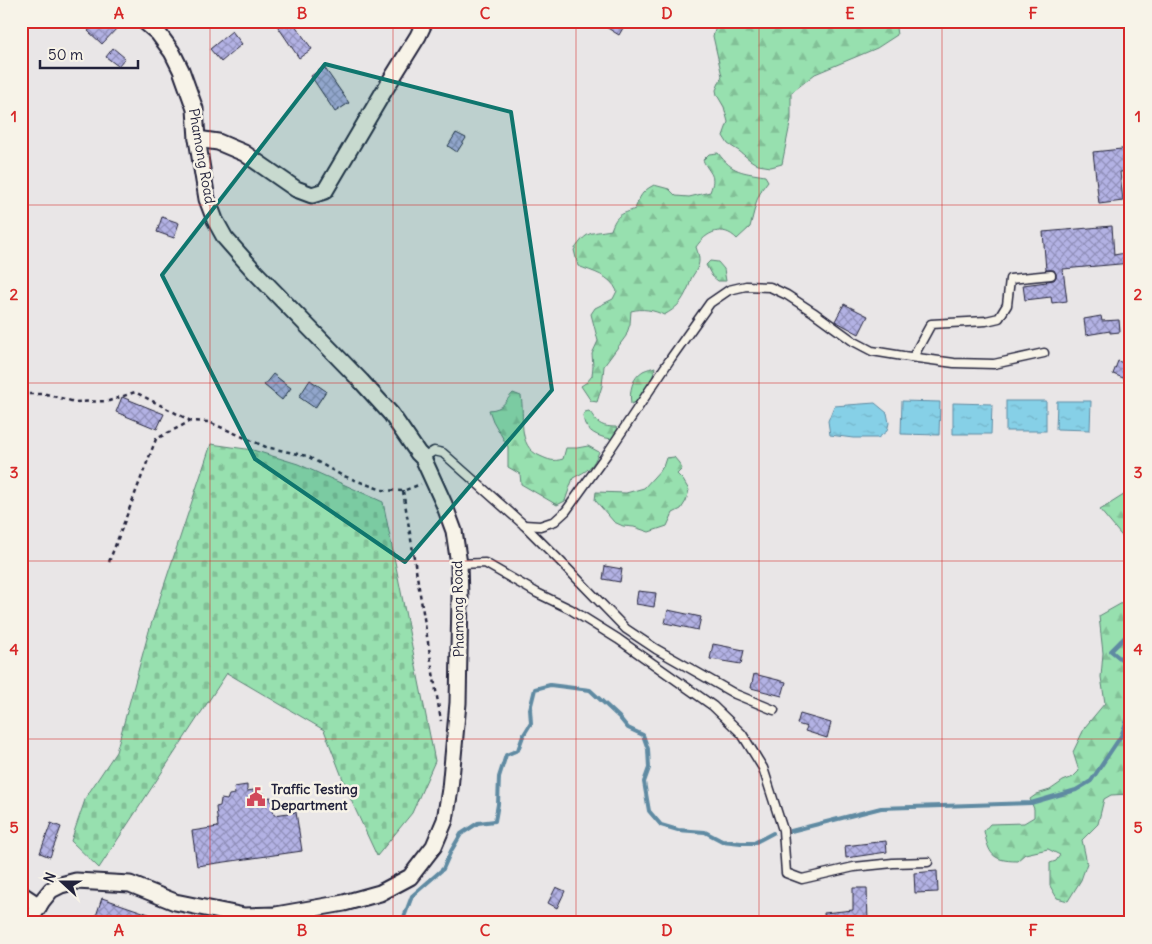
<svg xmlns="http://www.w3.org/2000/svg" width="1152" height="944" font-family="Delius,sans-serif">
	<style>
		.forest { fill: url(#forest-firs); stroke: #5c8175 }
		.cemetery { fill: url(#cemetery-stones); stroke: #5c8175 }
		.water { fill: url(#water-ripples); stroke: #5e8aa2 }
		.lines { fill: none; stroke-linecap: round; stroke-linejoin: round }
		.stream { stroke: #5e8aa2; stroke-width: 4 }
		.building { fill: url(#building-cross-hatch); stroke: #22223b }
		.service-casing { stroke: #22223b; stroke-width: 11 }
		.minor-casing { stroke: #22223b; stroke-width: 19 }
		.path { stroke: #22223b; stroke-width: 2.5; stroke-dasharray: 4 4; stroke-linecap: butt }
		.service { stroke: #f7f3e8; stroke-width: 8 }
		.minor { stroke: #f7f3e8; stroke-width: 15 }
		.marked { fill: #0f766e; fill-opacity: 0.2; stroke: #0f766e; stroke-width: 4; stroke-linejoin: round }
		.grid { fill: none; stroke: #d62828; stroke-width: 1; stroke-opacity: 0.55 }
		.labels { text-anchor: middle; dominant-baseline: central; stroke-width: 5; stroke-linejoin: round; paint-order: stroke }
		.street-label { font-size: 14px; fill: #22223b; stroke: #f7f3e8 }
		.poi-label { font-size: 14px; font-weight: bold; fill: #22223b; stroke: #f7f3e8; text-anchor: start }
		.neatline { fill: none; stroke: #d62828; stroke-width: 2 }
		.grid-label { font-size: 16px; text-anchor: middle; font-weight: bold; fill: #d62828 }
	</style>
	<defs>
		<pattern id="forest-firs" width="22" height="20" patternUnits="userSpaceOnUse" patternTransform="scale(1.25)"><rect width="22" height="20" fill="#97e0af"/><path d="M5 1l3.5 6h-7zM16 11l3.5 6h-7z" fill="#82c097"/></pattern>
		<pattern id="cemetery-stones" width="16" height="16" patternUnits="userSpaceOnUse" patternTransform="scale(1.25)"><rect width="16" height="16" fill="#97e0af"/><path d="M2 7V4a2 2 0 0 1 4 0v3zM10 15v-3a2 2 0 0 1 4 0v3z" fill="#82c097"/></pattern>
		<pattern id="water-ripples" width="26" height="14" patternUnits="userSpaceOnUse" patternTransform="scale(1.25)"><rect width="26" height="14" fill="#86d0e7"/><path d="M2 4q2-2 4 0t4 0M15 11q2-2 4 0t4 0" fill="none" stroke="#73b2c7"/></pattern>
		<pattern id="building-cross-hatch" width="8" height="8" patternUnits="userSpaceOnUse" patternTransform="scale(1.25)"><rect width="8" height="8" fill="#b3b2e4"/><path d="M0 0l8 8M0 8l8-8" fill="none" stroke="#9190ba"/></pattern>
	</defs>
	<rect width="100%" height="100%" fill="#e9e6e7"/>
	<filter id="ink" filterUnits="userSpaceOnUse"><feTurbulence type="fractalNoise" baseFrequency=".02" numOctaves="2"/><feDisplacementMap in="SourceGraphic" scale="10" xChannelSelector="R" yChannelSelector="G"/><feConvolveMatrix kernelMatrix="1 2 1 2 8 2 1 2 1" color-interpolation-filters="sRGB"/></filter>
	<g filter="url(#ink)">
		<g class="forest">
			<polygon points="718,21 895,21 897,35 877,48 815,74 791,93 791,119 782,164 771,167 758,165 750,160 739,151 728,144 723,136 728,122 724,107 717,95 716,90 722,76 713,36"/>
			<path d="M718,153C733,173 742,172 765,176L768,181L762,189L757,200L750,227L737,239C723,224 706,232 696,247C701,261 700,265 692,277C690,280 690,285 688,288C682,302 677,308 664,315C654,310 642,308 631,311L630,324L626,336L604,366L602,386L597,402L591,401L581,386L587,382L592,376L593,366L592,354L598,341L591,314L595,308L613,299L617,291C610,275 593,272 578,266L574,250C588,230 589,234 611,230C617,213 621,215 635,209C640,196 642,191 654,185L669,189L676,196L689,197L710,192C717,174 710,175 703,160L709,154Z"/>
			<polygon points="710,261 718,262 724,269 726,281 718,281 712,276 706,265"/>
			<path d="M655,367L652,380L643,391L638,401L631,404C629,391 632,378 643,371C647,369 652,368 655,367Z"/>
			<path d="M513,393L521,396C525,416 516,446 540,456C549,460 553,462 563,459L566,448H577L588,446L599,452C592,468 589,470 573,478L565,501L557,505L521,484L520,474L508,467V447L493,421L489,410C504,409 504,402 513,393Z"/>
			<path d="M589,411C591,413 593,416 595,419C600,426 608,427 616,427L619,432L615,439C604,439 590,434 585,424C584,421 583,418 583,415L585,412Z"/>
			<polygon points="674,457 679,463 682,469 677,474 683,480 689,490 686,501 681,509 673,513 667,526 649,532 634,527 623,526 614,522 595,500 596,492 626,493 644,488 663,467 666,458"/>
			<polygon points="1130,491 1131,491 1131,547 1100,510"/>
			<path d="M1131,598V794L1111,795L1104,799L1098,824L1082,840L1087,863L1081,880L1068,901L1057,898L1050,886V863L1056,861L1060,855L1048,849L1025,854L1017,861C992,861 989,854 984,831L990,824L1024,823L1034,817V809L1030,799L1037,794L1050,790L1063,781L1073,777L1079,771L1073,752L1085,727L1105,703L1101,677L1103,653L1099,616Z"/>
		</g>
		<polygon class="cemetery" points="211,444 253,450 298,464 383,502 435,761 412,813 377,856 351,800 324,730 227,673 99,868 71,841 86,797 116,752 149,631"/>
		<g class="water">
			<polygon points="902,401 940,402 939,435 901,434"/>
			<rect x="1006" y="401" width="40" height="30"/>
			<polygon points="1057,401 1091,401 1090,430 1056,429"/>
			<polygon points="875,403 887,413 889,423 887,431 878,438 853,438 830,435 828,421 834,406"/>
			<polygon points="953,403 992,404 991,434 953,434"/>
		</g>
		<g class="lines">
			<g class="stream">
				<polyline points="1131,631 1111,651 1126,663 1131,704"/>
				<polyline points="791,831 881,808 1031,803 1076,790 1091,781 1121,736 1131,710"/>
				<polyline points="403,923 404,917 412,896 443,869 451,851 461,834 478,823 495,821 498,804 499,777 506,755 518,750 523,736 531,723 530,709 535,689 550,685 590,690 619,717 628,728 643,735 648,749 649,768 644,782 649,811 661,825 678,830 705,832 722,841 741,843 754,843 773,833"/>
			</g>
		</g>
		<g class="building">
			<polygon points="97,21 112,21 118,27 102,44 88,31"/>
			<polygon points="274,21 292,21 312,49 299,58"/>
			<polygon points="596,21 627,21 619,35"/>
			<polygon points="232,31 242,44 221,62 210,49"/>
			<polygon points="113,48 125,58 118,66 106,57"/>
			<polygon points="324,67 349,103 335,112 311,76"/>
			<polygon points="456,133 466,138 457,152 448,146"/>
			<polygon points="1131,148 1131,171 1120,172 1123,201 1099,204 1093,152"/>
			<polygon points="162,217 179,223 174,238 157,232"/>
			<polygon points="1112,226 1114,255 1131,252 1131,263 1063,269 1067,301 1052,303 1051,297 1025,300 1023,285 1047,282 1046,281 1054,280 1056,277 1056,274 1054,270 1046,270 1043,232"/>
			<polygon points="844,304 868,316 859,334 835,321"/>
			<polygon points="1101,316 1102,321 1119,320 1120,332 1110,333 1110,331 1086,335 1084,319"/>
			<polygon points="1118,361 1131,366 1131,381 1113,374"/>
			<polygon points="273,374 291,388 282,400 264,385"/>
			<polygon points="310,380 326,391 315,408 299,397"/>
			<polygon points="122,397 164,414 157,429 116,412"/>
			<polygon points="605,566 622,569 620,582 603,579"/>
			<polygon points="638,591 656,593 654,607 636,604"/>
			<polygon points="668,610 701,617 698,630 665,623"/>
			<polygon points="713,644 744,650 741,664 710,659"/>
			<polygon points="754,674 786,682 782,696 751,688"/>
			<polygon points="800,714 831,723 827,738 805,731 807,727 797,724"/>
			<polygon points="247,785 247,791 254,790 255,794 264,793 265,798 271,797 274,815 296,812 302,851 197,866 192,831 218,827 216,807 220,806 221,799 227,800 229,795 235,794 234,787"/>
			<polygon points="51,823 61,827 50,857 40,853"/>
			<polygon points="886,841 887,852 846,858 845,846"/>
			<polygon points="937,871 938,892 915,893 914,873"/>
			<polygon points="556,887 565,891 557,908 548,903"/>
			<polygon points="853,888 867,888 868,922 825,923 824,913 853,910"/>
			<polygon points="102,898 169,921 169,923 99,923 101,918 96,916"/>
		</g>
		<g class="lines">
			<g class="service-casing">
				<g id="service">
					<polyline points="913,357 931,324 986,321 999,318 1007,305 1010,279 1051,275"/>
					<polyline points="423,458 434,451 443,453 524,525 560,561 626,629 656,649 735,694 774,710"/>
					<polyline points="524,525 540,526 555,521 566,511 609,451 671,358 710,303 729,290 746,286 770,287 787,295 813,312 853,341 872,351 903,356 954,363 994,364 1044,353"/>
					<polyline points="459,564 485,563 537,593 570,609 618,639 713,706 742,734 763,768 783,830 786,873 802,879 854,867 893,863 928,862"/>
				</g>
			</g>
			<g class="minor-casing">
				<g id="minor">
					<polyline points="197,139 218,142 244,153 296,189 312,195 325,191 384,91 418,36 425,21"/>
					<polyline points="21,894 39,906"/>
					<polyline points="30,923 32,917 42,901 51,890 61,885 76,881 130,884 175,902 244,916 276,915 344,903 380,893 410,877 434,846 445,820 450,789 458,703 460,597 459,564 454,531 444,504 423,458 418,453 391,414 361,381 255,272 225,238 215,220 207,199 197,139 195,109 181,70 172,52 158,33 144,21"/>
				</g>
			</g>
			<g class="path">
				<polyline points="21,394 46,394 75,402 109,401 135,392 191,421"/>
				<polyline points="403,491 441,721"/>
				<polyline points="109,562 156,439 191,421 209,422 266,447 307,456 341,475 382,490 403,491 421,484"/>
			</g>
			<use href="#service" class="service"/>
			<use href="#minor" class="minor"/>
		</g>
	</g>
	<path class="marked" d="M325,64L511,112L552,390L405,562L255,459L162,275Z"/>
	<path class="grid" d="M210,21V923M393,21V923M576,21V923M759,21V923M942,21V923M21,205H1131M21,383H1131M21,561H1131M21,739H1131"/>
	<defs>
		<g id="civic-bare" transform="scale(1.5)"><path d="M-.6-6.5H3V-4.5H.6V-3L4-1V1h2V6H-6V1h2V-1L-.6-3ZM-1.2 2.5V6h2.4V2.5Z" fill="#d1495b" stroke="#f7f3e8" stroke-width="2.5" paint-order="stroke"/></g>
	</defs>
	<g fill-rule="evenodd">
		<use href="#civic-bare" x="256" y="797"/>
	</g>
	<g class="labels">
		<g class="street-label">
			<text transform="translate(202 156) rotate(80)">Phamong Road</text>
			<text transform="translate(458 609) rotate(-91)">Phamong Road</text>
		</g>
		<g class="poi-label">
			<text x="271" y="789">Traffic Testing<tspan x="271" dy="16">Department</tspan></text>
		</g>
	</g>
	<rect width="1152" height="944" fill="none" stroke="#f7f3e8" stroke-width="55"/>
	<g transform="translate(62 882) rotate(291)" stroke="#f7f3e8" stroke-width="4" paint-order="stroke">
	<path d="M0-4L9 19L0 12L-9 19Z" fill="#22223b"/>
	<text y="-8" font-size="14" font-weight="bold" text-anchor="middle" fill="#22223b">N</text>
	</g>
	<path d="M40 60v8h98v-8" fill="none" stroke="#22223b" stroke-width="2.5"/>
	<text x="48" y="60" font-size="15" fill="#22223b" stroke="#f7f3e8" stroke-width="4" paint-order="stroke">50 m</text>
	<rect x="28" y="28" width="1096" height="888" class="neatline"/>
	<g class="grid-label">
		<text x="119" y="19">A</text>
		<text x="302" y="19">B</text>
		<text x="485" y="19">C</text>
		<text x="667" y="19">D</text>
		<text x="850" y="19">E</text>
		<text x="1033" y="19">F</text>
		<text x="14" y="122">1</text>
		<text x="1138" y="122">1</text>
		<text x="14" y="300">2</text>
		<text x="1138" y="300">2</text>
		<text x="14" y="478">3</text>
		<text x="1138" y="478">3</text>
		<text x="14" y="655">4</text>
		<text x="1138" y="655">4</text>
		<text x="14" y="833">5</text>
		<text x="1138" y="833">5</text>
		<text x="119" y="936">A</text>
		<text x="302" y="936">B</text>
		<text x="485" y="936">C</text>
		<text x="667" y="936">D</text>
		<text x="850" y="936">E</text>
		<text x="1033" y="936">F</text>
	</g>
</svg>
